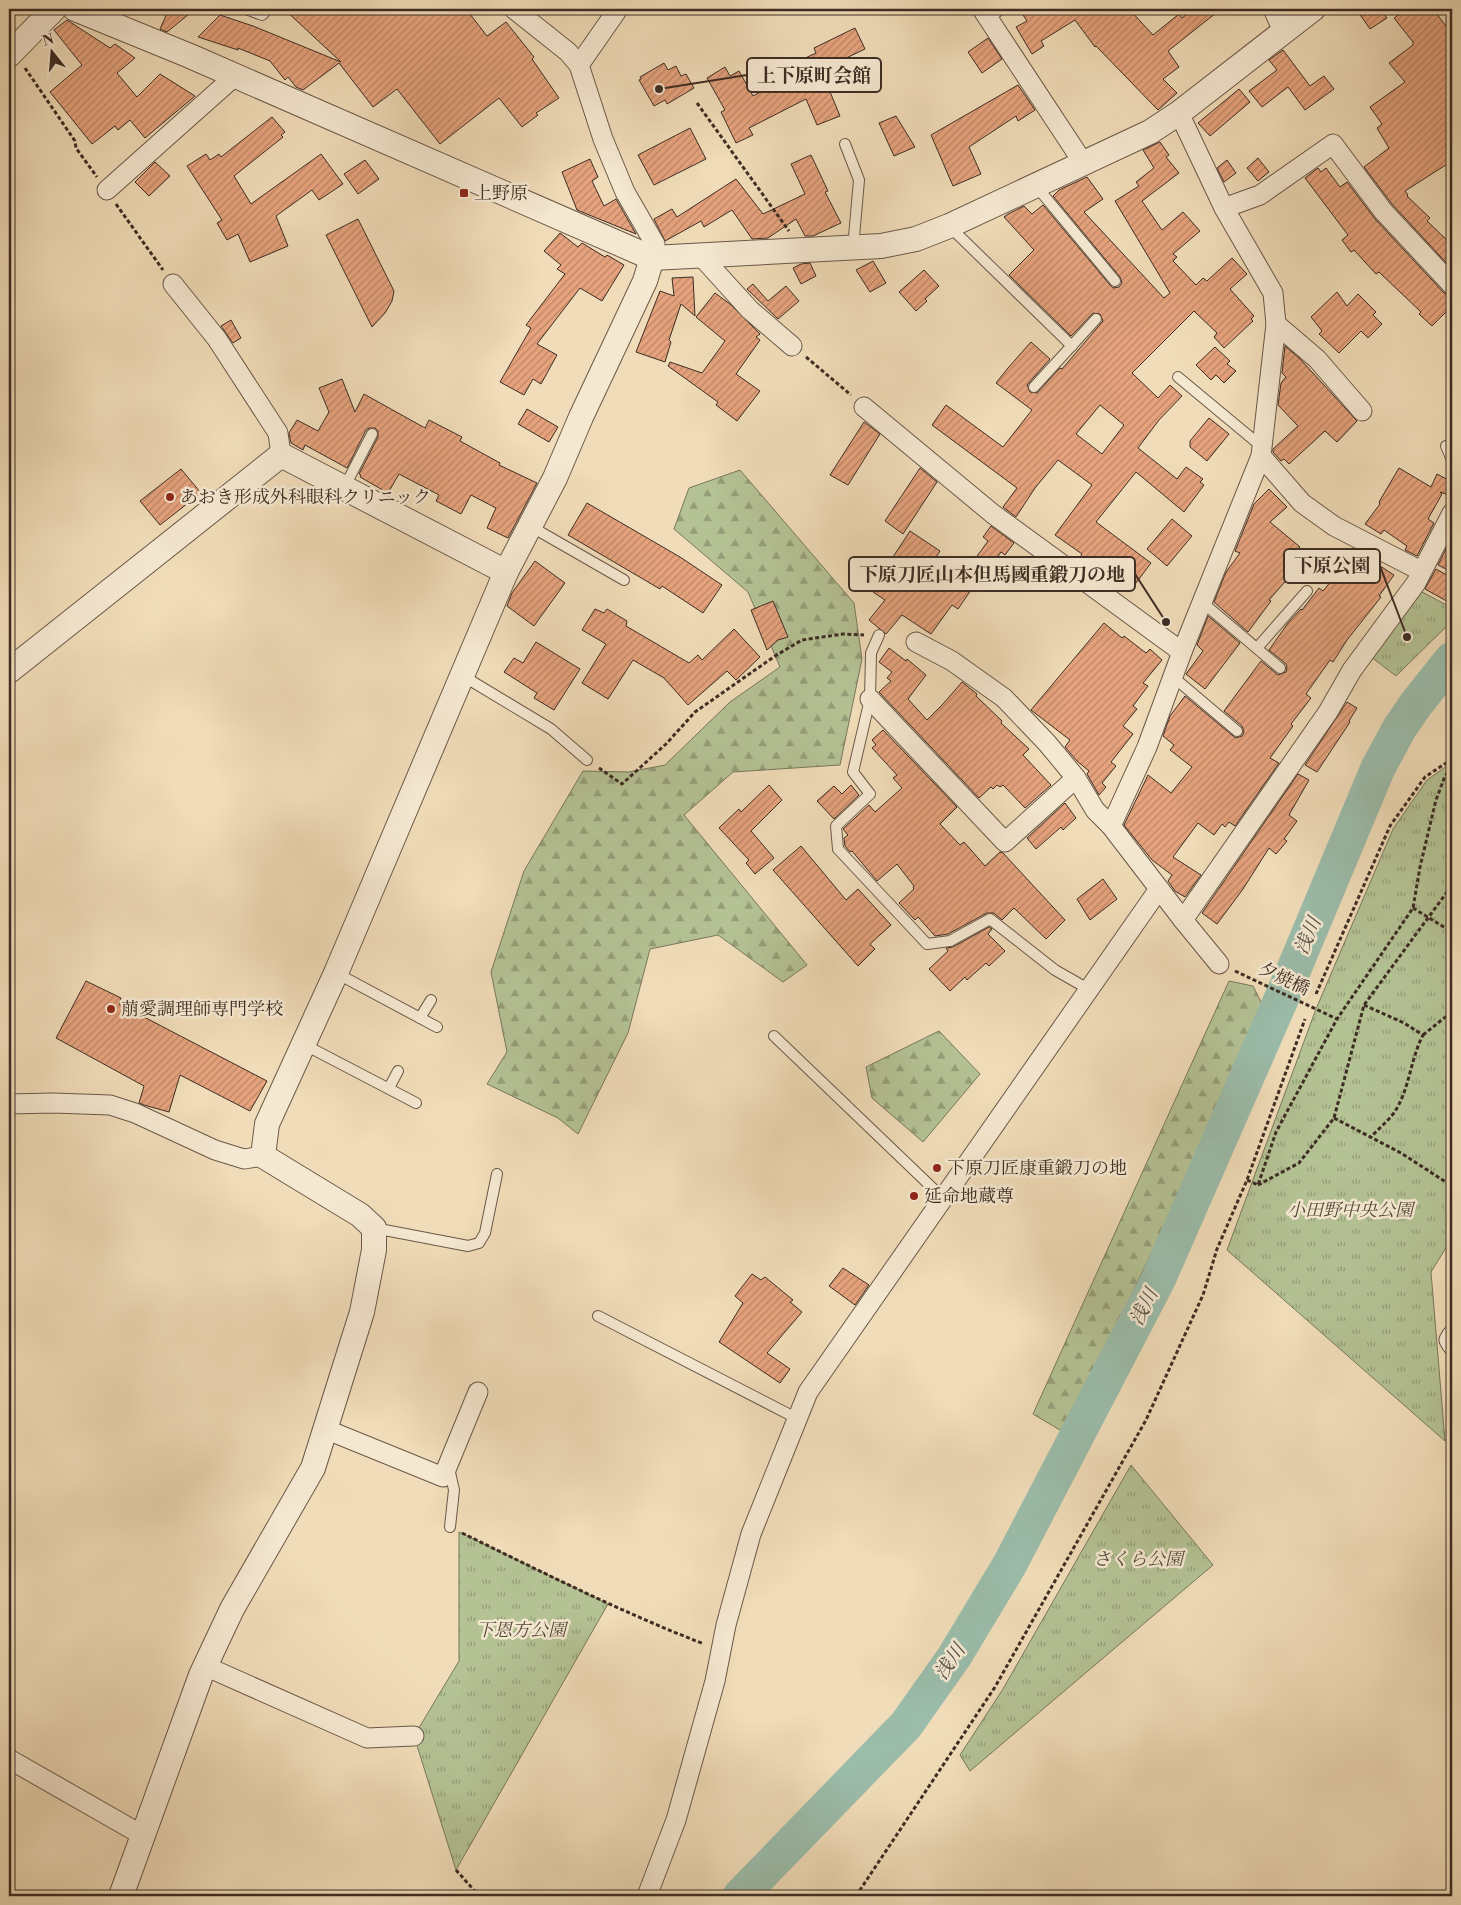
<svg xmlns="http://www.w3.org/2000/svg" width="1461" height="1905" font-family="'Libre Bodoni','Noto Serif JP',serif">
	<style>
		.forest { fill: url(#forest-firs); stroke: #78775c }
		.park { fill: url(#park-tufts); stroke: #78775c }
		.lines { fill: none; stroke-linecap: round; stroke-linejoin: round }
		.river { stroke: #9bbcaa; stroke-width: 35 }
		.building { fill: url(#building-hatch); stroke: #3d2c23; fill-rule: evenodd }
		.service-casing { stroke: #6a5848; stroke-width: 12 }
		.minor-casing { stroke: #6a5848; stroke-width: 21 }
		.tertiary-casing { stroke: #6a5848; stroke-width: 26 }
		.path { stroke: #3d2c23; stroke-width: 3; stroke-dasharray: 4 2.5; stroke-linecap: butt }
		.service { stroke: #f5e8d1; stroke-width: 10 }
		.minor { stroke: #f5e8d1; stroke-width: 19 }
		.tertiary { stroke: #f5e8d1; stroke-width: 24 }
		.poi-dot { fill: #8f2418; stroke: #f5e8d1; stroke-width: 2 }
		.labels { text-anchor: middle; dominant-baseline: central; stroke-width: 5; stroke-linejoin: round; paint-order: stroke }
		.poi-label { font-size: 18px; fill: #3d2c23; stroke: #f5e8d1; text-anchor: start }
		.street-label { font-size: 18px; fill: #3d2c23; stroke: #f5e8d1 }
		.park-label { font-size: 18px; font-style: italic; fill: #554a3a; stroke: #f5e8d1 }
		.water-label { font-size: 19px; font-style: italic; fill: #545045; stroke: #f5e8d1 }
		.leader { fill: none; stroke: #3d2c23; stroke-width: 2 }
		.callout-dot { fill: #3d2c23; stroke: #f5e8d1; stroke-width: 2 }
		.callout { fill: #f5e8d1; stroke: #3d2c23; stroke-width: 2 }
		.callout-label { font-size: 19px; text-anchor: middle; font-weight: bold; fill: #3d2c23 }
	</style>
	<defs>
		<pattern id="forest-firs" width="22" height="20" patternUnits="userSpaceOnUse" patternTransform="scale(1.25)"><rect width="22" height="20" fill="#b4c294"/><path d="M5 1l3.5 6h-7zM16 11l3.5 6h-7z" fill="#949e78"/></pattern>
		<pattern id="park-tufts" width="24" height="20" patternUnits="userSpaceOnUse" patternTransform="scale(1.25)"><rect width="24" height="20" fill="#b4c294"/><path d="M3 7l-1-3M5 7V3M7 7l1-3M15 17l-1-3M17 17v-4M19 17l1-3" fill="none" stroke="#949e78"/></pattern>
		<pattern id="building-hatch" width="6" height="6" patternUnits="userSpaceOnUse" patternTransform="scale(1.25)"><rect width="6" height="6" fill="#e6a37d"/><path d="M-1 1l2-2M0 6l6-6M5 7l2-2" fill="none" stroke="#bc8566"/></pattern>
	</defs>
	<rect width="100%" height="100%" fill="#f0dcb8"/>
	<filter id="stains"><feTurbulence type="fractalNoise" baseFrequency=".004" numOctaves="4"/><feColorMatrix values="0 0 0 0 .2 0 0 0 0 .09 0 0 0 0 .02 0 0 0 .5 -.17"/></filter>
	<radialGradient id="worn" r=".72"><stop offset=".6" stop-color="#630" stop-opacity="0"/><stop offset="1" stop-color="#630" stop-opacity=".3"/></radialGradient>
	<g class="forest">
		<polygon points="740,470 854,603 862,659 840,765 733,772 684,815 807,965 783,982 718,935 650,949 628,1033 578,1134 558,1118 487,1084 507,1052 491,972 524,871 583,771 629,772 665,765 730,702 780,667 748,592 674,529 689,488"/>
		<polygon points="1229,981 1253,986 1263,1006 1162,1231 1065,1433 1033,1414"/>
		<polygon points="939,1031 980,1074 923,1142 872,1098 866,1067"/>
	</g>
	<g class="park">
		<polygon points="1413,587 1452,608 1452,621 1396,676 1366,653"/>
		<polygon points="1452,764 1452,1238 1431,1272 1445,1441 1227,1250 1316,1009 1393,829 1427,780 1444,768"/>
		<polygon points="1131,1465 1213,1565 970,1771 960,1755 1003,1689"/>
		<polygon points="459,1532 608,1604 456,1870 414,1736 459,1661"/>
	</g>
	<g class="lines">
		<polyline class="river" points="740,1896 906,1725 954,1657 1010,1564 1158,1280 1286,988 1378,768 1399,729 1416,704 1452,659"/>
	</g>
	<g class="building">
		<polygon points="169,9 195,9 167,32 160,29"/>
		<polygon points="284,9 466,9 487,36 506,22 534,57 532,59 559,98 536,113 538,115 522,127 499,98 440,144 397,89 373,107 339,63 303,90 296,87 288,77 285,80 270,61 238,48 238,50 198,37 220,15 253,26 341,62"/>
		<polygon points="1019,9 1129,9 1153,35 1179,14 1182,18 1194,9 1221,9 1168,51 1179,67 1163,79 1177,93 1158,110 1096,46 1095,47 1075,20 1041,41 1044,46 1032,54 1016,27 1027,21"/>
		<polygon points="1356,9 1380,9 1387,18 1370,29"/>
		<polygon points="1407,9 1433,9 1452,34 1452,161 1405,191 1408,195 1407,196 1430,218 1427,221 1452,245 1452,269 1392,204 1364,167 1389,148 1377,128 1382,124 1370,107 1405,82 1389,63 1413,45 1413,42 1394,18"/>
		<polygon points="67,20 110,48 115,44 135,58 117,73 137,97 160,74 195,96 145,138 130,120 118,130 115,126 92,144 50,92 82,65 54,30"/>
		<polygon points="855,28 865,49 821,70 840,116 817,125 806,99 749,128 753,135 736,143 721,112 725,110 707,78 725,67 730,76 739,71 753,96 778,83 771,69 786,62 788,66 816,53 814,48"/>
		<polygon points="988,38 1002,59 982,73 968,52"/>
		<polygon points="1283,50 1310,86 1324,76 1334,89 1305,110 1288,87 1262,107 1249,91 1277,70 1269,60"/>
		<polygon points="664,63 668,70 676,66 681,76 686,74 694,88 667,104 665,100 654,106 639,80 641,79 640,77"/>
		<polygon points="1018,85 1035,110 1018,121 1016,116 969,147 981,174 953,186 931,135"/>
		<polygon points="1239,89 1250,102 1210,136 1198,123"/>
		<polygon points="896,116 915,147 894,156 879,123"/>
		<polygon points="272,117 285,132 281,135 283,137 234,176 251,204 321,154 343,184 319,200 312,190 276,216 288,246 250,262 238,234 227,240 217,223 222,220 187,166 206,154 210,160 219,154 221,157"/>
		<polygon points="690,128 706,159 654,185 638,155"/>
		<path d="M1160,142L1169,155L1166,157L1179,173L1142,201L1162,230L1183,212L1200,231L1173,254L1177,257L1173,261L1196,285L1203,278L1207,281L1232,258L1247,274L1230,289L1254,316L1251,319L1253,321L1224,348L1214,337L1217,333L1194,311L1132,373L1158,398L1170,385L1182,396L1159,420L1138,448L1177,479L1186,467L1203,479L1200,482L1204,485L1184,512L1136,472L1096,522L1151,563L1130,591L1097,567L1096,568L1080,557L1082,554L1055,535L1092,485L1058,460L1035,488L1016,517L1003,507L1017,488L932,425L946,405L1003,447L1032,410L996,383L1008,368L1031,342L1050,359L1027,385L1030,392L1037,393L1060,368L1062,369L1103,321L1100,314L1093,313L1071,336L1009,275L1034,250L1004,217L1008,214L1024,206L1032,214L1043,205L1110,285L1113,288L1119,287L1122,283L1120,277L1053,196L1059,190L1087,177L1103,199L1084,212L1164,298L1170,293L1115,201L1139,186L1136,182L1154,168L1143,150ZM1100,405L1124,425L1102,454L1076,434Z"/>
		<polygon points="811,155 828,191 825,192 841,223 813,236 805,236 796,219 768,238 752,239 732,210 704,227 701,221 665,241 654,219 672,209 677,217 736,179 763,214 805,194 791,164"/>
		<polygon points="1258,158 1269,172 1258,181 1247,168"/>
		<polygon points="590,159 598,177 592,181 604,206 616,199 636,234 577,210 562,172"/>
		<polygon points="365,160 379,179 358,194 344,174"/>
		<polygon points="1227,160 1236,173 1224,182 1217,168"/>
		<polygon points="155,162 170,176 149,196 135,182"/>
		<polygon points="1318,168 1321,172 1326,168 1340,187 1347,182 1375,219 1444,293 1452,296 1452,306 1432,326 1419,314 1421,312 1379,272 1376,274 1354,250 1351,252 1342,240 1348,235 1305,178"/>
		<polygon points="358,219 394,291 392,301 385,313 372,327 326,235"/>
		<polygon points="560,233 578,247 582,243 605,257 607,255 624,265 602,301 580,288 537,344 557,355 541,384 533,379 524,395 500,382 531,328 526,325 565,274 557,269 561,265 544,251"/>
		<polygon points="873,261 886,283 870,292 856,270"/>
		<polygon points="810,263 816,276 801,284 793,268 801,264"/>
		<polygon points="924,270 939,286 925,299 927,301 916,311 899,292"/>
		<polygon points="693,277 695,316 681,304 669,340 671,342 665,362 636,352 660,291 674,296 672,278"/>
		<polygon points="753,284 768,301 786,286 799,301 778,319 747,289"/>
		<polygon points="1337,292 1347,306 1358,294 1376,312 1373,315 1382,324 1368,338 1361,331 1339,353 1319,334 1322,331 1311,317"/>
		<polygon points="715,293 730,304 760,334 756,337 760,340 736,374 760,391 737,421 716,405 718,402 668,366 670,362 702,373 725,341 696,317"/>
		<polygon points="231,320 241,338 233,343 221,326"/>
		<polygon points="1285,346 1300,359 1357,421 1337,442 1325,431 1289,464 1284,459 1281,461 1273,452 1273,449 1298,426 1278,405 1281,383 1286,377 1282,373"/>
		<polygon points="1215,347 1230,361 1227,364 1236,371 1224,383 1216,375 1211,380 1196,365"/>
		<polygon points="342,379 355,412 364,394 425,428 429,420 462,437 460,441 500,463 499,465 537,483 508,538 487,528 496,508 471,495 461,514 436,501 439,495 399,474 388,493 360,477 361,475 359,474 378,437 378,431 375,428 369,428 366,430 347,468 305,445 303,450 291,443 289,433 297,420 318,431 329,412 319,388"/>
		<polygon points="527,409 558,427 549,442 518,424"/>
		<polygon points="1209,418 1229,434 1207,461 1190,447 1190,441"/>
		<polygon points="864,422 880,434 848,485 830,475"/>
		<polygon points="920,468 937,482 903,534 885,521"/>
		<polygon points="1399,468 1431,487 1437,474 1452,482 1446,494 1440,492 1442,494 1428,519 1434,523 1417,556 1405,550 1407,546 1384,530 1381,534 1365,524 1380,504 1379,502"/>
		<polygon points="181,469 201,493 160,525 140,501"/>
		<polygon points="1269,489 1287,507 1270,522 1300,547 1296,552 1301,556 1286,573 1290,576 1269,600 1271,601 1248,632 1214,602 1226,572 1240,553 1235,551 1254,504"/>
		<polygon points="587,503 680,557 722,585 703,613 662,586 660,589 568,535"/>
		<polygon points="1172,519 1192,536 1167,566 1147,549"/>
		<polygon points="991,526 1014,543 1005,555 1001,552 984,576 982,574 958,609 952,605 931,634 902,615 886,634 869,620 885,600 873,592 892,562 891,560 910,531 940,551 930,566 957,584 988,541 983,537"/>
		<polygon points="1452,537 1452,560 1446,569 1438,565"/>
		<polygon points="1357,551 1394,575 1379,596 1381,597 1347,640 1333,662 1330,660 1306,694 1311,698 1291,724 1293,726 1270,758 1279,763 1235,826 1229,822 1225,827 1222,824 1214,835 1198,823 1173,857 1201,875 1185,897 1175,891 1168,881 1172,875 1152,860 1124,825 1148,775 1171,793 1192,767 1170,750 1174,745 1163,736 1170,716 1185,696 1233,736 1236,738 1242,736 1244,732 1242,726 1224,711 1261,661 1278,675 1286,672 1287,666 1285,663 1269,650 1288,623 1301,609 1302,610 1319,588 1323,591 1332,580 1336,583"/>
		<polygon points="535,561 565,583 534,626 507,606 512,593"/>
		<polygon points="1436,569 1452,578 1452,604 1425,589"/>
		<polygon points="773,601 788,637 778,640 767,650 751,610"/>
		<polygon points="595,609 604,613 607,609 627,621 626,626 689,663 698,655 702,660 734,629 760,657 736,680 727,671 688,705 664,678 633,660 608,699 582,683 606,644 582,630"/>
		<polygon points="1208,616 1240,643 1205,689 1186,674 1203,651 1197,645"/>
		<polygon points="1104,623 1122,638 1124,636 1146,653 1150,649 1162,660 1143,683 1148,686 1133,706 1137,709 1123,726 1133,734 1111,762 1116,766 1102,783 1106,787 1099,795 1087,774 1089,771 1077,761 1065,747 1070,740 1031,710"/>
		<polygon points="536,642 580,669 554,710 534,698 537,693 504,672 514,658 523,663"/>
		<polygon points="889,648 906,661 907,659 926,675 908,699 927,720 943,704 962,682 977,694 976,696 1002,721 1001,723 1029,749 1023,755 1051,785 1025,808 1003,785 1000,787 997,785 993,789 991,787 979,798 879,692 891,681 887,678 892,672 879,662"/>
		<polygon points="1347,702 1357,708 1349,721 1350,722 1317,772 1305,765"/>
		<polygon points="883,730 957,807 940,824 960,845 964,842 985,866 1000,852 1003,853 1065,920 1046,939 1014,908 1002,920 994,913 987,913 948,934 935,936 918,917 915,920 899,903 914,889 913,888 914,886 897,864 877,881 852,851 850,852 845,846 844,838 848,835 843,829 869,805 875,812 902,788 893,778 897,775 872,748 876,745 872,740"/>
		<polygon points="1298,774 1309,780 1289,815 1297,821 1284,839 1287,841 1276,854 1269,848 1243,889 1217,924 1202,913"/>
		<polygon points="769,785 782,800 751,831 774,858 755,874 746,863 749,860 719,828 739,809 741,812"/>
		<polygon points="851,785 859,795 834,819 817,801 834,786 842,794"/>
		<polygon points="1065,803 1076,818 1063,830 1061,827 1036,849 1027,838"/>
		<polygon points="801,846 846,900 858,889 891,925 870,944 875,949 858,966 773,870"/>
		<polygon points="1103,879 1117,899 1090,920 1077,899"/>
		<polygon points="989,927 992,929 988,934 1005,951 989,966 986,963 967,980 965,977 950,991 929,969 948,951 946,948 953,947"/>
		<polygon points="86,981 121,998 119,1004 267,1081 250,1111 180,1075 169,1112 144,1105 139,1103 144,1086 56,1038"/>
		<polygon points="843,1268 869,1285 855,1305 829,1286"/>
		<polygon points="752,1274 761,1280 765,1277 793,1300 790,1302 802,1312 767,1353 790,1369 780,1383 719,1342 743,1303 735,1296"/>
	</g>
	<g class="lines">
		<g class="service-casing">
			<g id="service">
				<polyline points="246,9 262,15 268,9"/>
				<polyline points="989,18 1001,9"/>
				<polyline points="845,144 859,180 853,248"/>
				<polyline points="1036,186 1115,281"/>
				<polyline points="949,226 1072,346"/>
				<polyline points="1178,377 1261,446"/>
				<polyline points="1034,387 1096,319"/>
				<polyline points="1446,446 1452,460"/>
				<polyline points="344,488 372,434"/>
				<polyline points="530,526 624,580"/>
				<polyline points="1202,602 1280,668"/>
				<polyline points="879,635 871,653 870,699 853,772 870,794 836,826 838,849 927,944 950,941 990,919 1055,970 1090,990"/>
				<polyline points="1257,648 1307,591"/>
				<polyline points="463,676 551,729 587,760"/>
				<polyline points="1172,676 1237,731"/>
				<polyline points="336,973 437,1027"/>
				<polyline points="420,1018 431,1000"/>
				<polyline points="774,1036 943,1198"/>
				<polyline points="303,1044 416,1103"/>
				<polyline points="389,1088 398,1071"/>
				<polyline points="374,1228 468,1246 479,1243 485,1233 497,1174"/>
				<polyline points="598,1316 798,1419"/>
				<polyline points="449,1468 454,1490 450,1527"/>
			</g>
		</g>
		<g class="minor-casing">
			<g id="minor">
				<polyline points="514,9 568,52 579,65 603,139 625,192 655,244 652,258"/>
				<polyline points="982,9 1084,164"/>
				<polyline points="1273,9 1283,31"/>
				<polyline points="579,65 618,9"/>
				<polyline points="107,190 235,76"/>
				<polyline points="1224,208 1260,195 1333,144 1383,211 1452,285"/>
				<polyline points="702,257 750,310 792,346"/>
				<polyline points="173,284 217,339 278,433 281,455"/>
				<polyline points="1276,324 1317,359 1362,411"/>
				<polyline points="864,407 993,514 1182,652"/>
				<polyline points="1261,456 1302,503 1334,526 1421,571"/>
				<polyline points="916,642 952,661 1004,698 1047,743 1076,778 1095,810 1111,826 1183,920 1219,964"/>
				<polyline points="870,699 1005,842 1076,778"/>
				<polyline points="1111,826 1147,747 1182,652 1261,456 1276,324 1273,293 1224,208 1179,113"/>
				<polyline points="1183,920 1328,712 1352,670 1416,583 1452,513"/>
				<polyline points="9,1104 53,1103 110,1105 135,1113 215,1150 244,1159 263,1156"/>
				<polyline points="1452,1335 1449,1340 1452,1345"/>
				<polyline points="325,1429 443,1477 478,1392"/>
				<polyline points="205,1666 367,1738 414,1736"/>
				<polyline points="9,1759 142,1835"/>
				<polyline points="647,1896 676,1820 715,1681 726,1625 751,1534 808,1392 1159,889"/>
			</g>
		</g>
		<g class="tertiary-casing">
			<g id="tertiary">
				<polyline points="75,9 190,56 652,258 881,246 916,239 949,226 1150,132 1179,113 1313,9"/>
				<polyline points="9,55 54,9"/>
				<polyline points="9,671 281,455 506,572"/>
				<polyline points="121,1896 201,1675 232,1609 313,1468 362,1312 374,1250 374,1228 360,1215 263,1156 267,1124 336,973 506,572 555,478 581,417 645,281 652,258"/>
			</g>
		</g>
		<g class="path">
			<polyline points="25,68 75,141 76,148 97,177"/>
			<polyline points="697,103 789,231"/>
			<polyline points="116,204 163,270"/>
			<polyline points="806,357 851,395"/>
			<polyline points="599,768 622,784 666,744 695,712 775,656 802,640 843,634 864,635"/>
			<polyline points="1413,908 1452,932"/>
			<polyline points="1235,971 1337,1019"/>
			<polyline points="1316,994 1390,826 1425,777 1452,759"/>
			<path d="M1364,1005L1404,1023L1423,1035C1411,1058 1410,1085 1397,1108C1391,1119 1379,1128 1371,1137"/>
			<polyline points="1423,1035 1444,1018 1452,1014"/>
			<polyline points="1334,1118 1401,1153 1452,1186"/>
			<polyline points="1247,1180 1258,1185 1276,1132 1337,1019 1413,908 1420,867 1436,800 1445,776 1452,767"/>
			<polyline points="1258,1185 1299,1163 1334,1118 1364,1005 1447,892 1452,889"/>
			<path d="M462,1533C542,1572 621,1612 704,1644"/>
			<polyline points="456,1870 479,1896"/>
			<polyline points="856,1896 995,1687 1146,1420 1203,1295 1217,1249 1247,1180 1305,1019"/>
		</g>
		<use href="#service" class="service"/>
		<use href="#minor" class="minor"/>
		<use href="#tertiary" class="tertiary"/>
	</g>
	<g class="poi-dot">
		<rect x="459" y="188" width="10" height="10" rx="2.5"/>
		<circle cx="170" cy="497" r="5"/>
		<circle cx="111" cy="1009" r="5"/>
		<circle cx="937" cy="1168" r="5"/>
		<circle cx="914" cy="1196" r="5"/>
	</g>
	<g class="labels">
		<g class="poi-label">
			<text x="474" y="193">上野原</text>
			<text x="180" y="497">あおき形成外科眼科クリニック</text>
			<text x="121" y="1009">萠愛調理師専門学校</text>
			<text x="947" y="1168">下原刀匠康重鍛刀の地</text>
			<text x="924" y="1196">延命地蔵尊</text>
		</g>
		<g class="street-label">
			<text transform="translate(1284 979) rotate(25)">夕焼橋</text>
		</g>
		<g class="park-label">
			<text x="1350" y="1210">小田野中央公園</text>
			<text x="1138" y="1559">さくら公園</text>
			<text x="521" y="1630">下恩方公園</text>
		</g>
		<g class="water-label">
			<text transform="translate(1308 936) rotate(-67)">浅川</text>
			<text transform="translate(1144 1307) rotate(-63)">浅川</text>
			<text transform="translate(950 1662) rotate(-56)">浅川</text>
		</g>
	</g>
	<path class="leader" d="M659 89L747 75M1407 637L1380 566M1166 622L1135 574"/>
	<g class="callout-dot">
		<circle cx="659" cy="89" r="5"/>
		<circle cx="1407" cy="637" r="5"/>
		<circle cx="1166" cy="622" r="5"/>
	</g>
	<g class="callout">
		<rect x="747" y="58" width="134" height="34" rx="5"/>
		<rect x="1284" y="549" width="96" height="34" rx="5"/>
		<rect x="849" y="557" width="286" height="34" rx="5"/>
	</g>
	<g class="callout-label">
		<text x="814" y="82">上下原町会館</text>
		<text x="1332" y="572">下原公園</text>
		<text x="992" y="581">下原刀匠山本但馬國重鍛刀の地</text>
	</g>
	<rect width="1461" height="1905" fill="none" stroke="#f0dcb8" stroke-width="30"/>
	<rect x="10" y="10" width="1441" height="1885" fill="none" stroke="#3d2c23" stroke-width="2.5"/>
	<rect x="15" y="15" width="1431" height="1875" fill="none" stroke="#3d2c23"/>
	<g transform="translate(52 52) rotate(343)" stroke="#f5e8d1" stroke-width="4" paint-order="stroke">
	<path d="M0-4L9 19L0 12L-9 19Z" fill="#3d2c23"/>
	<text y="-8" font-size="14" font-weight="bold" text-anchor="middle" fill="#3d2c23">N</text>
	</g>
	<rect width="100%" height="100%" filter="url(#stains)"/>
	<rect width="100%" height="100%" fill="url(#worn)"/>
</svg>
